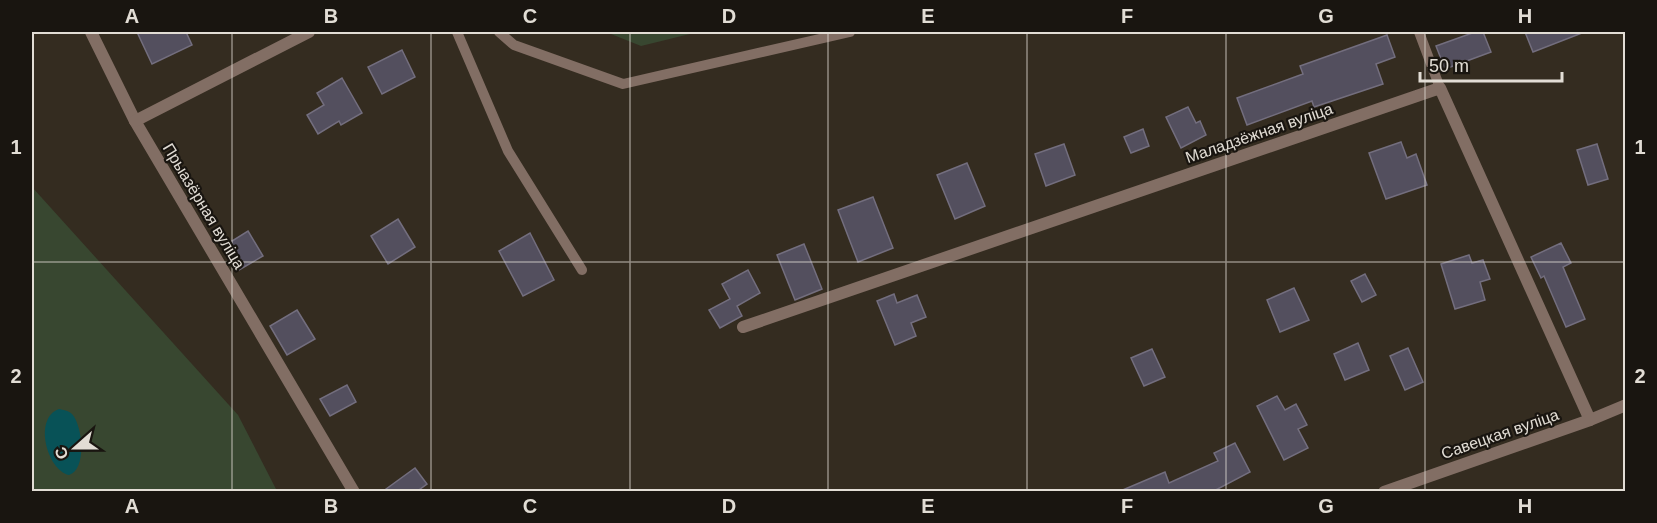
<svg xmlns="http://www.w3.org/2000/svg" width="1657" height="523" font-family="Arial,sans-serif">
	<style>
		.green { fill: #384730 }
		.water { fill: #085257 }
		.building { fill: #534f5e; stroke: #736e7e; stroke-width: 1.5 }
		.lines { fill: none; stroke-linecap: round; stroke-linejoin: round }
		.service { stroke: #826e64; stroke-width: 10 }
		.minor { stroke: #826e64; stroke-width: 12 }
		.grid { fill: none; stroke: #e2ddd5; stroke-width: 1.5; stroke-opacity: 0.55 }
		.labels { text-anchor: middle; dominant-baseline: central; stroke-width: 4.5; stroke-linejoin: round; paint-order: stroke }
		.street-label { font-size: 16px; fill: #e2ddd5; stroke: #191510 }
		.neatline { fill: none; stroke: #e2ddd5; stroke-width: 2 }
		.grid-label { font-size: 20px; text-anchor: middle; font-weight: bold; fill: #e2ddd5 }
	</style>
	<rect width="100%" height="100%" fill="#342c20"/>
	<g class="green">
		<polygon points="606,32 698,32 641,46"/>
		<polygon points="32,187 238,415 277,491 32,491"/>
	</g>
	<path class="water" d="M59,409C63,410 68,410 72,414C83,426 87,470 69,475C47,470 33,418 59,409Z"/>
	<g class="building">
		<polygon points="137,32 186,32 192,45 152,64"/>
		<polygon points="1475,32 1483,32 1491,52 1445,69 1436,46"/>
		<polygon points="1525,32 1582,32 1582,33 1533,52"/>
		<polygon points="1387,35 1395,57 1376,64 1383,84 1314,107 1312,101 1247,125 1237,98 1303,74 1300,66"/>
		<polygon points="402,50 415,77 382,94 368,67"/>
		<polygon points="342,78 362,113 341,125 339,121 318,134 307,115 324,105 317,93"/>
		<polygon points="1188,107 1196,123 1200,121 1206,135 1181,148 1166,117"/>
		<polygon points="1143,129 1149,146 1131,153 1124,137"/>
		<polygon points="1401,142 1407,158 1416,154 1427,185 1386,199 1369,153"/>
		<polygon points="1064,144 1075,175 1046,186 1035,154"/>
		<polygon points="1597,144 1608,179 1588,185 1577,150"/>
		<polygon points="967,163 985,206 955,219 937,175"/>
		<polygon points="873,197 893,248 858,262 838,210"/>
		<polygon points="398,219 415,247 388,264 371,236"/>
		<polygon points="248,231 263,256 239,270 224,246"/>
		<polygon points="530,233 554,280 523,296 499,251"/>
		<polygon points="1561,243 1571,263 1563,267 1585,319 1566,327 1544,276 1541,278 1531,257"/>
		<polygon points="804,244 822,289 795,300 777,255"/>
		<polygon points="1469,255 1472,263 1483,260 1490,279 1480,282 1485,300 1455,309 1441,264"/>
		<polygon points="748,270 760,293 737,306 742,316 720,328 709,310 730,299 722,284"/>
		<polygon points="1365,274 1376,295 1362,302 1351,281"/>
		<polygon points="1294,288 1309,320 1280,332 1267,300"/>
		<polygon points="894,294 897,303 917,295 926,317 911,323 916,336 895,345 877,301"/>
		<polygon points="297,310 315,339 287,355 270,326"/>
		<polygon points="1358,343 1369,370 1345,380 1334,354"/>
		<polygon points="1408,348 1423,382 1405,390 1390,356"/>
		<polygon points="1152,349 1165,377 1144,386 1131,358"/>
		<polygon points="347,385 356,402 330,416 320,399"/>
		<polygon points="1277,396 1285,410 1296,404 1307,425 1298,429 1308,448 1284,460 1257,406"/>
		<polygon points="1235,443 1250,472 1212,492 1118,492 1165,472 1169,483 1218,461 1214,453"/>
		<polygon points="415,468 427,484 416,492 382,492"/>
	</g>
	<g class="lines">
		<g class="service">
			<polyline points="457,32 508,151 582,270"/>
			<polyline points="499,32 514,45 623,84 850,32"/>
			<polyline points="1419,32 1440,88"/>
		</g>
		<g class="minor">
			<polyline points="91,32 135,121 354,492"/>
			<polyline points="135,121 309,32"/>
			<polyline points="743,327 1440,88 1590,420"/>
			<polyline points="1384,492 1590,420 1626,405"/>
		</g>
	</g>
	<path class="grid" d="M232,32V492M431,32V492M630,32V492M828,32V492M1027,32V492M1226,32V492M1425,32V492M32,262H1626"/>
	<g class="labels">
		<g class="street-label">
			<text transform="translate(1259 133) rotate(-19)">Маладзёжная вуліца</text>
			<text transform="translate(204 206) rotate(59)">Прыазёрная вуліца</text>
			<text transform="translate(1500 434) rotate(-19)">Савецкая вуліца</text>
		</g>
	</g>
	<rect width="1657" height="523" fill="none" stroke="#191510" stroke-width="66"/>
	<g transform="translate(75 448) rotate(249)" stroke="#191510" stroke-width="4.5" paint-order="stroke">
	<path d="M0-4.5L10 22L0 15L-10 22Z" fill="#e2ddd5"/>
	<text y="-9" font-size="16" font-weight="bold" text-anchor="middle" fill="#e2ddd5">С</text>
	</g>
	<path d="M1420 72v9h142v-9" fill="none" stroke="#e2ddd5" stroke-width="3"/>
	<text x="1429" y="72" font-size="18" fill="#e2ddd5" stroke="#191510" stroke-width="4.5" paint-order="stroke">50 m</text>
	<rect x="33" y="33" width="1591" height="457" class="neatline"/>
	<g class="grid-label">
		<text x="132" y="23">A</text>
		<text x="331" y="23">B</text>
		<text x="530" y="23">C</text>
		<text x="729" y="23">D</text>
		<text x="928" y="23">E</text>
		<text x="1127" y="23">F</text>
		<text x="1326" y="23">G</text>
		<text x="1525" y="23">H</text>
		<text x="16" y="154">1</text>
		<text x="1640" y="154">1</text>
		<text x="16" y="383">2</text>
		<text x="1640" y="383">2</text>
		<text x="132" y="513">A</text>
		<text x="331" y="513">B</text>
		<text x="530" y="513">C</text>
		<text x="729" y="513">D</text>
		<text x="928" y="513">E</text>
		<text x="1127" y="513">F</text>
		<text x="1326" y="513">G</text>
		<text x="1525" y="513">H</text>
	</g>
</svg>
